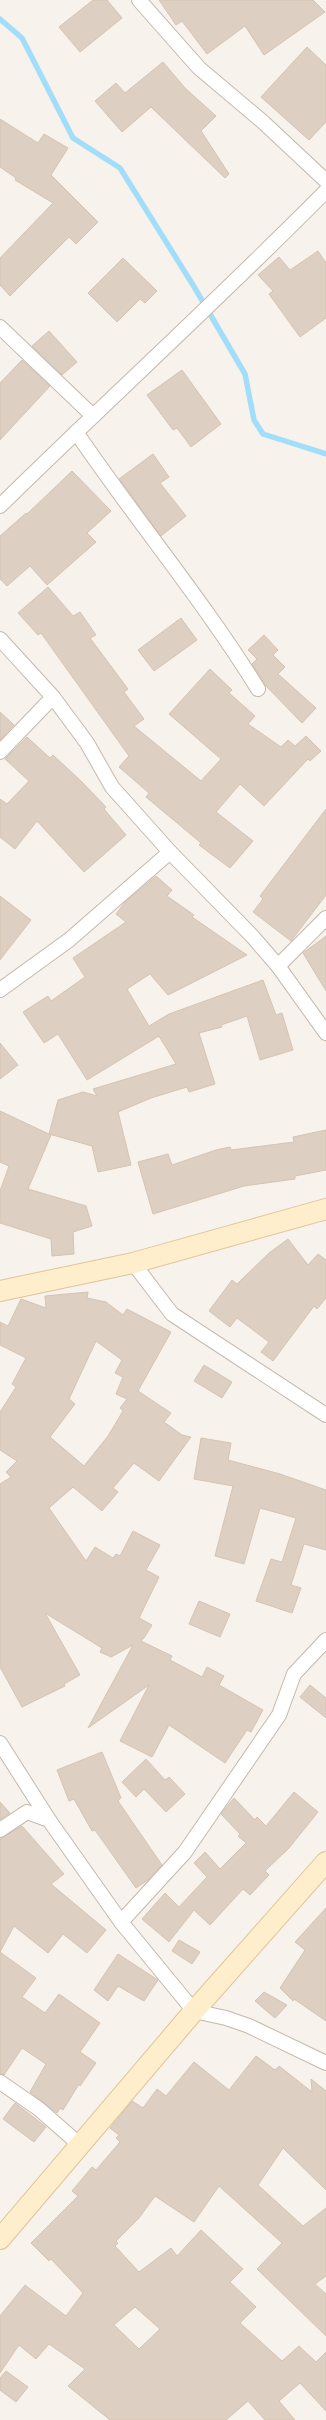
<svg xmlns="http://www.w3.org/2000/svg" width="326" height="2420" font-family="'Titillium Web',sans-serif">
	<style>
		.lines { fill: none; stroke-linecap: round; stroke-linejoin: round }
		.stream { stroke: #a2def9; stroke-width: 5.5 }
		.building { fill: #ddcfc1; stroke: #d6c4b1; fill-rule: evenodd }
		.street-casing { stroke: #c4b9ac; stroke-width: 16 }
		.secondary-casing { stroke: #dfc598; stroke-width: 22 }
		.street { stroke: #fff; stroke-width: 14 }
		.secondary { stroke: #fec; stroke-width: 20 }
	</style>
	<rect width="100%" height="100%" fill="#f7f2eb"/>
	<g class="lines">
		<polyline class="stream" points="0,19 22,38 73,138 120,168 193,285 245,374 254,420 263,434 326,454"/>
	</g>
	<g class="building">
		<polygon points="93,0 107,0 122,18 80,52 59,27"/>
		<polygon points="159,0 313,0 325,12 264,55 245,26 207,54 182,21 176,25"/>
		<polygon points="307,47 326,65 326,122 309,140 261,97"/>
		<polygon points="163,62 185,88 216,116 201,131 229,174 225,178 151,107 122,132 95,101 116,83 125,93"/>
		<polygon points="0,119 38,143 44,134 68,148 51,175 98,222 76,244 69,237 10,296 0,285 0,258 53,203 15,180 16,178 0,167"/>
		<polygon points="318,251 326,263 326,318 300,337 269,294 273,291 258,275 279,257 290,270"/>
		<polygon points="123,258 157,291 145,303 140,299 117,322 88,293"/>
		<polygon points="49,331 77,362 62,375 32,346"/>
		<polygon points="22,360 50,386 0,440 0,383"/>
		<polygon points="182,370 221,424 191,447 177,428 173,430 147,395"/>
		<polygon points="153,454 169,477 160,483 186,516 161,536 119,479"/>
		<polygon points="72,471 111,511 87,533 96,542 47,585 30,566 7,586 0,579 0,536 26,513 27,514"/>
		<polygon points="48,587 73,616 80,612 96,635 90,638 128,689 124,692 144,719 134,726 201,781 221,759 169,714 210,669 232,690 229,693 255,716 248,724 281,747 288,740 295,746 306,736 321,751 310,761 308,759 264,806 240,784 216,812 253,841 230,868 199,845 201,843 146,797 149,793 119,767 129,756 41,633 38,635 18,613"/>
		<polygon points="181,618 197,640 154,671 138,650"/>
		<polygon points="264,635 278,650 273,655 285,667 278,674 316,708 302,723 266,686 252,664 257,659 248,650"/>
		<polygon points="0,712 14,725 0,740"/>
		<polygon points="27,737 50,758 53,755 81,781 106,807 104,809 126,835 84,872 37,821 15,849 0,837 0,799 7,804 29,781 5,759"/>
		<polygon points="326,809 326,895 291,941 253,912 263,899 260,896"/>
		<polygon points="156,876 172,890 167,896 194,915 192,917 247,955 168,995 150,974 127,989 149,1026 169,1014 263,980 276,1015 282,1013 293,1050 260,1060 247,1016 221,1025 222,1027 199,1033 215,1084 189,1092 187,1087 151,1098 118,1112 131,1165 98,1172 92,1146 49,1134 58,1100 83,1092 97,1096 93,1089 176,1064 159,1036 87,1080 58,1034 44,1043 23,1012 48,996 51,1001 85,977 73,958 126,922 116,914 125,902"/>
		<polygon points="0,896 31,920 0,960"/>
		<polygon points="326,936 326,991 303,953"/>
		<polygon points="0,1043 18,1065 0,1079"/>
		<polygon points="0,1111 51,1135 28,1189 86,1206 92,1226 73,1232 74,1254 52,1256 51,1239 0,1223 0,1191 9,1166 0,1162"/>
		<polygon points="326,1130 326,1170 295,1176 295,1179 244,1186 153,1214 138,1162 168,1154 172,1165 216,1150 230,1147 231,1150 294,1142 293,1137"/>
		<polygon points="288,1239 308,1265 318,1254 326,1260 326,1298 317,1309 314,1306 273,1361 261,1352 269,1342 237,1318 230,1327 209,1311 232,1280 237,1284 269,1253"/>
		<path d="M88,1292L87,1298L106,1302L123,1315L127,1309L171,1332L138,1391L171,1413L164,1422L182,1435L191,1437L159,1481L134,1463L113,1488L118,1492L102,1511L73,1487L49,1508L86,1561L95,1547L113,1558L116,1554L120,1556L133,1531L160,1545L146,1570L159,1577L139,1618L152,1625L144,1638L141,1641L172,1656L170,1660L202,1677L207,1667L224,1676L219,1685L263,1710L251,1732L247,1730L225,1763L169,1725L152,1757L120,1741L149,1685L88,1728L133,1645L111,1657L100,1652L102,1648L45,1613L80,1675L64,1684L65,1686L22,1707L0,1667V1484L11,1477L6,1472L17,1461L0,1450V1412L16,1387L12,1384L26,1358L0,1345V1322L8,1326L21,1299L46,1308L45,1296ZM96,1341L122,1360L115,1373L123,1377L116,1394L127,1399L120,1408L123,1411L108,1436L84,1466L50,1437L75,1404L69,1399Z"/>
		<polygon points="204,1365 232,1382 222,1398 194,1381"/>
		<polygon points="201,1438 231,1443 228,1460 280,1474 326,1490 326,1550 304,1544 291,1585 301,1588 292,1613 256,1601 271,1559 282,1562 296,1518 260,1508 244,1564 215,1556 233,1486 194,1479"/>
		<polygon points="199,1601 230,1614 220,1637 189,1624"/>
		<polygon points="310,1685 326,1698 326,1718 300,1697"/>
		<polygon points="102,1752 121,1798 118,1801 162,1865 148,1880 136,1888 95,1830 92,1831 74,1799 69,1801 57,1770"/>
		<polygon points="146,1759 165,1780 169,1777 185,1794 166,1812 144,1789 136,1797 122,1782"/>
		<polygon points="294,1792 318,1812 289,1848 265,1871 269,1875 250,1895 243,1889 210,1925 194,1910 169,1942 142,1919 165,1893 179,1907 207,1877 194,1863 205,1852 220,1869 246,1843 238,1836 240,1834 221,1814 234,1798 255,1820 257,1817 266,1826"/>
		<polygon points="0,1802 10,1813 0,1820"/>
		<polygon points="22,1826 64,1874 51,1884 106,1930 87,1953 63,1934 48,1953 14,1926 0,1952 0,1838"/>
		<polygon points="326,1908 326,2021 294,1999 293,2001 280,1988 305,1950 295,1942"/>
		<polygon points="179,1940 200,1952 192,1964 172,1951"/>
		<polygon points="0,1952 36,1978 22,1997 45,2013 59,1994 100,2023 80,2052 96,2063 80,2086 79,2084 63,2110 60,2108 57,2113 30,2092 46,2064 22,2048 4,2075 0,2074"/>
		<polygon points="118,1954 158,1980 144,2001 118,1986 108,2001 94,1990"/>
		<polygon points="264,1992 287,2005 275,2018 255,2001"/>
		<path d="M256,2056L275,2070L279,2066L312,2092L311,2079L326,2091V2190L283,2148L258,2185L303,2226L326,2208V2276L315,2284L326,2294V2336L257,2269L282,2243L219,2186L194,2222L155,2196L139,2218L116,2241L118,2243L115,2246L139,2272L171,2248L177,2256L201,2230L243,2269L230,2282L256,2307L240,2323L282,2361L299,2346L316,2362L326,2352V2411L300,2383L279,2401L295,2420H265L248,2401L226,2420H110L68,2386L85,2369L49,2344L36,2359L19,2345L0,2373V2316L25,2285L66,2316L83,2293L51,2259L49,2261L31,2243L78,2196L72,2191L92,2167L96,2170L120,2142L116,2138L119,2135L110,2128L132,2101L143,2108L157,2089L166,2096L194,2062L229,2090ZM135,2307L160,2329L139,2349L114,2325Z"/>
		<polygon points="15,2103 46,2127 34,2142 3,2119"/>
		<polygon points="6,2371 28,2387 16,2402 0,2390 0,2378"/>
	</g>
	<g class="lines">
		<g class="street-casing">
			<g id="street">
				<polyline points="139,0 199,68 263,122 326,181"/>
				<polyline points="0,327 93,416"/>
				<path d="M76,432C135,519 203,600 258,689"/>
				<path d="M0,506C108,400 220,298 326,191"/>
				<polyline points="0,639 53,697 87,743 112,787 170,852 253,937 278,966 326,1033"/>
				<polyline points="0,752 53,697"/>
				<polyline points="278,966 326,918"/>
				<polyline points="0,990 69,940 170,852"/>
				<polyline points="133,1263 172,1314 326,1415"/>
				<polyline points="0,1743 49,1820 121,1922 194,2011 226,2018 249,2026 326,2063"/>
				<polyline points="0,1830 27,1812 49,1820"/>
				<polyline points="121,1922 185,1852 279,1715 294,1674 326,1640"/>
				<polyline points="0,2082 39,2109 80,2145"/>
			</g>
		</g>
		<g class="secondary-casing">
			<g id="secondary">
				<polyline points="0,1291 133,1263 326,1209"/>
				<polyline points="0,2239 194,2011 326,1862"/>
			</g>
		</g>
		<use href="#street" class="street"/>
		<use href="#secondary" class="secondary"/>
	</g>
</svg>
